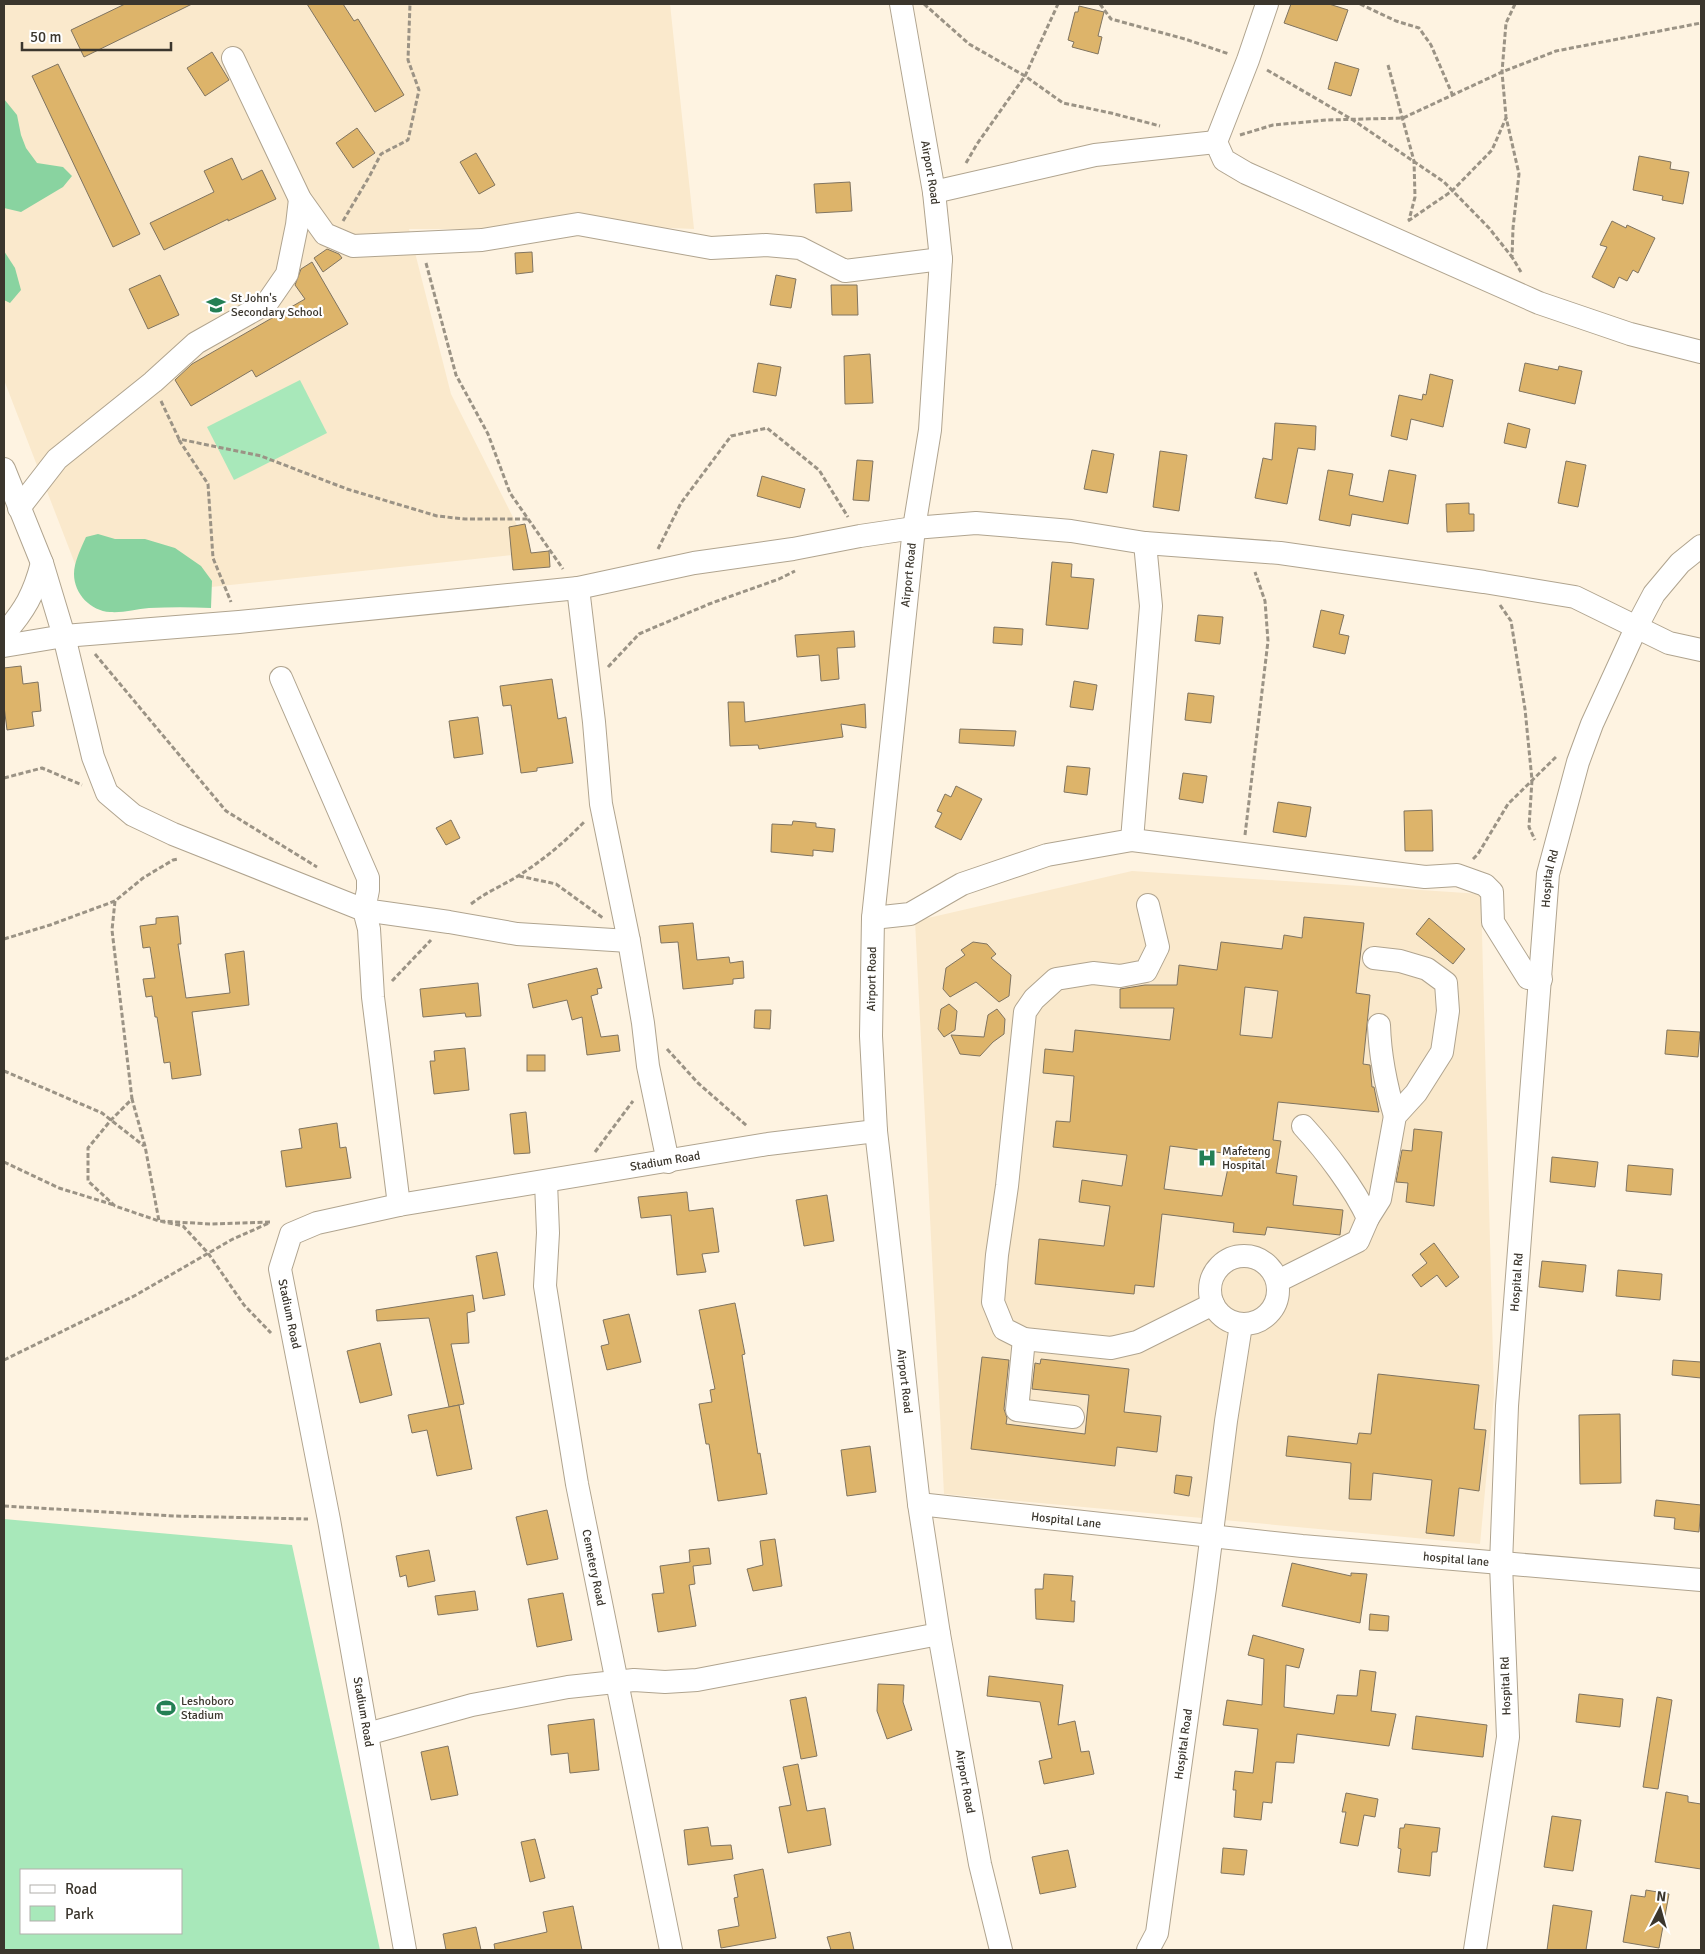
<svg xmlns="http://www.w3.org/2000/svg" width="1705" height="1954" font-family="Signika,sans-serif">
	<style>
		.built { fill: #fae9cc }
		.green { fill: #a8e8ba; fill-rule: evenodd }
		.forest { fill: #89d3a0 }
		.building { fill: #ddb46a; stroke: #807460; fill-rule: evenodd }
		.lines { fill: none; stroke-linecap: round; stroke-linejoin: round }
		.minor-casing { stroke: #b0a48f; stroke-width: 24 }
		.path { stroke: #9b9385; stroke-width: 3; stroke-dasharray: 5 2.5; stroke-linecap: butt }
		.minor { stroke: #fff; stroke-width: 22 }
		.labels { text-anchor: middle; dominant-baseline: central; stroke-width: 4.5; stroke-linejoin: round; paint-order: stroke }
		.street-label { font-size: 12px; fill: #3b362d; stroke: #fff }
		.poi-label { font-size: 12px; fill: #3b362d; stroke: #fff; text-anchor: start }
	</style>
	<rect width="100%" height="100%" fill="#fef3e1"/>
	<g class="built">
		<polygon points="4,4 670,4 694,229 553,223 473,229 409,229 451,394 531,553 89,600 4,380"/>
		<polygon points="1132,871 1481,894 1494,1396 1480,1544 944,1494 915,921"/>
	</g>
	<g class="green">
		<polygon points="300,380 327,433 234,480 207,427"/>
		<path d="M4,1519L292,1545L380,1950H4ZM21,1870H181V1933H21Z"/>
	</g>
	<g class="forest">
		<polygon points="4,99 17,115 21,135 26,148 37,163 63,167 72,176 63,187 21,212 4,208"/>
		<polygon points="4,251 15,268 21,290 10,303 4,300"/>
		<path d="M98,534L115,539H145L175,548L201,566L212,581L211,608C190,607 170,607 149,608C136,609 123,613 110,612C91,611 74,594 74,574C74,562 81,548 86,537Z"/>
	</g>
	<g class="building">
		<polygon points="125,4 192,4 84,57 71,30"/>
		<polygon points="307,4 343,4 354,21 358,19 404,95 375,112"/>
		<polygon points="1291,4 1329,4 1348,10 1337,41 1284,23"/>
		<polygon points="1079,6 1104,12 1098,36 1102,37 1098,54 1072,47 1074,42 1068,40 1075,12 1078,12"/>
		<polygon points="212,52 229,80 205,96 187,68"/>
		<polygon points="1335,62 1359,69 1351,96 1328,89"/>
		<polygon points="58,64 140,234 113,247 32,76"/>
		<polygon points="357,128 375,153 353,168 336,143"/>
		<polygon points="476,153 495,185 479,194 460,162"/>
		<polygon points="1639,156 1671,162 1670,169 1689,172 1683,204 1662,200 1663,196 1633,190"/>
		<polygon points="232,158 242,180 262,170 276,199 228,221 228,219 164,250 150,223 214,192 204,171"/>
		<polygon points="850,182 852,211 816,213 814,184"/>
		<polygon points="1612,221 1626,228 1627,225 1655,238 1638,273 1633,270 1627,281 1619,277 1614,288 1592,277 1607,247 1600,245"/>
		<polygon points="327,249 339,254 342,258 323,272 314,258"/>
		<polygon points="532,252 533,272 516,274 515,253"/>
		<polygon points="312,262 348,324 256,377 252,370 191,406 175,380 192,364 305,299 295,285 301,269"/>
		<polygon points="160,275 179,315 148,329 129,289"/>
		<polygon points="776,275 796,279 791,308 770,305"/>
		<polygon points="831,285 857,285 858,315 832,315"/>
		<polygon points="870,354 873,403 845,404 844,356"/>
		<polygon points="758,363 781,367 776,396 753,392"/>
		<polygon points="1525,363 1558,370 1559,366 1582,371 1575,404 1519,391"/>
		<polygon points="1430,374 1453,380 1443,427 1411,419 1407,440 1391,436 1399,395 1422,400 1423,394 1426,395"/>
		<polygon points="1275,423 1316,426 1315,450 1298,448 1287,504 1255,498 1263,458 1272,460"/>
		<polygon points="1508,423 1530,429 1526,448 1504,443"/>
		<polygon points="1092,450 1114,454 1107,493 1084,489"/>
		<polygon points="1160,451 1187,455 1179,511 1153,507"/>
		<polygon points="857,460 873,461 869,501 853,500"/>
		<polygon points="1566,461 1586,465 1578,507 1558,503"/>
		<polygon points="1328,470 1353,474 1349,495 1383,502 1389,470 1416,475 1408,524 1352,514 1350,526 1319,520"/>
		<polygon points="762,476 805,489 800,508 757,496"/>
		<polygon points="1469,503 1469,514 1474,514 1474,531 1447,532 1446,504"/>
		<polygon points="525,524 531,553 549,551 550,567 513,570 509,527"/>
		<polygon points="1052,562 1072,564 1071,577 1094,579 1088,629 1046,625"/>
		<polygon points="1321,610 1344,615 1339,634 1349,636 1345,654 1313,647"/>
		<polygon points="1198,615 1223,617 1220,644 1195,641"/>
		<polygon points="994,627 1023,629 1022,645 993,643"/>
		<polygon points="854,631 855,647 837,648 839,679 821,681 819,655 797,657 795,635"/>
		<polygon points="21,666 23,684 38,682 41,711 32,712 34,726 7,730 4,706 4,668"/>
		<polygon points="552,679 558,719 566,717 573,763 537,768 537,771 521,773 511,705 503,706 500,686"/>
		<polygon points="1074,681 1097,685 1093,710 1070,707"/>
		<polygon points="1188,693 1214,696 1211,723 1185,720"/>
		<polygon points="728,702 744,702 745,722 865,704 866,728 841,724 843,737 759,749 758,745 730,746"/>
		<polygon points="478,717 483,754 454,758 449,721"/>
		<polygon points="960,729 1016,731 1014,746 959,743"/>
		<polygon points="1067,766 1090,768 1087,795 1064,792"/>
		<polygon points="1183,773 1207,776 1203,803 1179,799"/>
		<polygon points="956,786 982,799 961,840 935,827 942,813 937,811 945,794 951,797"/>
		<polygon points="1278,802 1311,807 1306,837 1273,832"/>
		<polygon points="1432,810 1433,851 1405,851 1404,811"/>
		<polygon points="451,820 460,838 446,845 436,828"/>
		<polygon points="793,821 816,823 816,827 835,829 833,852 813,850 813,856 771,852 772,824 792,825"/>
		<polygon points="178,916 181,944 178,944 186,998 230,993 225,954 244,951 249,1005 192,1012 201,1075 172,1079 170,1062 164,1063 157,1017 155,1017 152,996 146,997 143,979 155,978 150,947 143,948 140,926 156,924 156,918"/>
		<path d="M1304,917L1364,923L1356,993L1370,995L1363,1064L1370,1065L1372,1087H1374L1379,1112L1278,1102L1273,1140L1281,1141L1276,1173L1297,1176L1293,1205L1343,1210L1340,1235L1267,1227L1265,1235L1233,1232L1234,1223L1162,1214L1154,1287L1135,1285L1134,1294L1035,1284L1039,1239L1104,1246L1110,1206L1079,1202L1082,1180L1122,1186L1127,1155L1053,1147L1056,1121L1070,1122L1074,1076L1043,1073L1045,1049L1073,1052L1075,1030L1170,1040L1174,1008H1120V989L1145,985H1177L1179,965L1217,970L1221,942L1282,949L1284,935L1302,938ZM1245,987L1278,991L1272,1038L1240,1035ZM1170,1146L1231,1154L1222,1196L1164,1189Z"/>
		<polygon points="1429,918 1465,949 1453,964 1416,934"/>
		<polygon points="693,923 697,960 729,957 730,963 743,961 744,978 733,979 733,984 683,989 678,942 661,943 659,926"/>
		<polygon points="973,942 987,944 996,954 991,958 1011,975 1009,996 999,1002 976,982 950,997 943,989 946,968 965,955 961,950"/>
		<polygon points="597,968 602,988 597,989 598,994 591,996 601,1037 618,1035 620,1051 587,1055 582,1017 572,1020 567,1000 533,1008 528,984"/>
		<polygon points="478,983 481,1016 466,1017 465,1013 423,1017 420,989"/>
		<polygon points="949,1004 957,1011 955,1030 944,1037 938,1029 941,1009"/>
		<polygon points="997,1009 1005,1019 1004,1034 993,1042 980,1056 960,1054 951,1035 984,1037 988,1015"/>
		<polygon points="755,1010 771,1010 770,1029 754,1028"/>
		<polygon points="1667,1030 1700,1032 1698,1057 1665,1054"/>
		<polygon points="465,1048 469,1090 434,1094 430,1061 435,1061 434,1051"/>
		<rect x="527" y="1055" width="18" height="16"/>
		<polygon points="526,1112 530,1153 514,1154 510,1114"/>
		<polygon points="337,1123 340,1148 346,1147 351,1178 286,1187 281,1151 302,1148 299,1129"/>
		<polygon points="1414,1129 1442,1132 1434,1206 1406,1202 1408,1183 1396,1182 1402,1150 1412,1151"/>
		<polygon points="1552,1157 1598,1162 1595,1187 1550,1182"/>
		<polygon points="1628,1165 1673,1169 1671,1195 1626,1191"/>
		<polygon points="687,1192 689,1211 713,1208 719,1252 702,1254 706,1272 677,1275 671,1215 641,1218 638,1197"/>
		<polygon points="827,1195 834,1241 804,1246 796,1200"/>
		<polygon points="1434,1243 1459,1277 1446,1287 1437,1275 1421,1287 1412,1275 1427,1263 1420,1254"/>
		<polygon points="497,1252 505,1295 483,1299 476,1256"/>
		<polygon points="1542,1261 1586,1265 1583,1292 1539,1287"/>
		<polygon points="1618,1270 1662,1274 1660,1300 1616,1296"/>
		<polygon points="473,1295 475,1311 467,1313 469,1343 451,1344 464,1404 449,1407 429,1318 377,1321 376,1310"/>
		<polygon points="735,1303 745,1354 742,1355 758,1454 760,1453 767,1494 718,1501 709,1444 706,1444 699,1404 712,1402 710,1390 715,1389 699,1310"/>
		<polygon points="629,1314 641,1362 607,1370 601,1346 609,1344 603,1320"/>
		<polygon points="380,1343 392,1395 360,1403 347,1351"/>
		<polygon points="982,1357 1009,1360 1004,1409 1007,1418 1006,1424 1085,1434 1089,1395 1032,1389 1035,1363 1040,1364 1041,1359 1129,1369 1124,1412 1161,1416 1157,1452 1117,1447 1115,1466 971,1449"/>
		<polygon points="1673,1360 1701,1362 1701,1378 1672,1375"/>
		<polygon points="1378,1374 1479,1385 1474,1429 1486,1430 1479,1491 1459,1488 1454,1536 1426,1533 1432,1480 1373,1473 1371,1500 1349,1499 1351,1463 1286,1456 1288,1436 1357,1444 1359,1433 1371,1434"/>
		<polygon points="459,1405 472,1469 437,1476 427,1430 412,1433 408,1415"/>
		<polygon points="1620,1414 1621,1483 1580,1484 1579,1415"/>
		<polygon points="870,1446 876,1492 847,1496 841,1450"/>
		<polygon points="1176,1475 1192,1477 1189,1496 1174,1493"/>
		<polygon points="1656,1500 1701,1505 1699,1532 1674,1529 1675,1518 1654,1516"/>
		<polygon points="547,1510 558,1559 527,1565 516,1517"/>
		<polygon points="775,1539 782,1586 753,1591 747,1569 763,1565 760,1541"/>
		<polygon points="709,1548 711,1564 693,1566 695,1584 689,1585 696,1626 658,1632 652,1594 664,1593 660,1566 690,1562 689,1550"/>
		<polygon points="429,1550 435,1581 408,1587 406,1575 400,1577 396,1556"/>
		<polygon points="1292,1563 1351,1576 1351,1573 1367,1574 1360,1623 1282,1606"/>
		<polygon points="1044,1574 1073,1576 1071,1601 1075,1601 1074,1622 1036,1619 1035,1589 1043,1589"/>
		<polygon points="475,1591 478,1610 438,1615 435,1596"/>
		<polygon points="563,1593 572,1640 537,1647 528,1599"/>
		<polygon points="1370,1614 1389,1616 1388,1631 1369,1630"/>
		<polygon points="1253,1635 1304,1649 1299,1668 1286,1665 1284,1707 1334,1714 1337,1695 1357,1696 1360,1670 1376,1672 1371,1711 1396,1714 1389,1746 1297,1734 1294,1763 1276,1762 1272,1803 1263,1802 1261,1820 1234,1817 1236,1790 1233,1790 1235,1771 1253,1773 1258,1729 1223,1725 1227,1700 1262,1705 1264,1659 1248,1655"/>
		<polygon points="989,1676 1063,1685 1058,1725 1075,1721 1081,1752 1089,1751 1094,1774 1044,1784 1039,1761 1052,1758 1040,1702 987,1696"/>
		<polygon points="878,1684 904,1685 903,1702 912,1730 887,1739 877,1711"/>
		<polygon points="1579,1694 1623,1699 1620,1727 1576,1722"/>
		<polygon points="806,1697 817,1756 801,1759 790,1700"/>
		<polygon points="1657,1697 1672,1700 1658,1789 1643,1787"/>
		<polygon points="1416,1716 1487,1725 1483,1757 1412,1749"/>
		<polygon points="594,1719 599,1770 570,1773 568,1753 551,1755 548,1725"/>
		<polygon points="448,1746 458,1795 431,1800 421,1752"/>
		<polygon points="798,1764 807,1811 825,1808 831,1845 788,1853 779,1807 791,1805 783,1767"/>
		<polygon points="1666,1792 1688,1796 1688,1802 1701,1804 1701,1869 1655,1862"/>
		<polygon points="1346,1793 1378,1799 1375,1817 1364,1815 1358,1846 1340,1843 1346,1812 1342,1812"/>
		<polygon points="1552,1816 1581,1820 1573,1871 1544,1867"/>
		<polygon points="1405,1824 1440,1828 1437,1852 1432,1852 1430,1876 1398,1872 1401,1849 1398,1848 1400,1828 1404,1828"/>
		<polygon points="708,1827 711,1846 731,1845 733,1859 688,1865 684,1830"/>
		<polygon points="535,1839 545,1878 530,1882 521,1842"/>
		<polygon points="1223,1848 1247,1850 1244,1875 1221,1873"/>
		<polygon points="1068,1850 1076,1887 1040,1894 1032,1857"/>
		<polygon points="763,1869 776,1938 721,1948 718,1930 739,1926 734,1898 738,1897 734,1875"/>
		<polygon points="1646,1890 1669,1894 1659,1948 1623,1942 1631,1895 1645,1897"/>
		<polygon points="1553,1905 1592,1911 1586,1950 1547,1950"/>
		<polygon points="573,1906 582,1950 495,1950 494,1944 547,1932 543,1912"/>
		<polygon points="476,1927 481,1950 446,1950 443,1934"/>
		<polygon points="850,1932 854,1950 831,1950 827,1937"/>
	</g>
	<g class="lines">
		<g class="minor-casing">
			<g id="minor">
				<path id="s1" d="M901,4L934,192L941,259L930,430L914,528L873,918L871,1036L876,1131L919,1504L939,1634L980,1864L1001,1950"/>
				<polyline points="1267,4 1248,60 1216,142 1224,160 1246,173 1539,303 1630,334 1701,352"/>
				<polyline points="233,58 300,199 325,234 353,246 482,240 578,224 711,248 766,245 800,248 845,271 941,259"/>
				<polyline points="934,192 1095,155 1216,142"/>
				<polyline points="4,469 42,563 64,636 93,757 107,793 133,815 173,834 364,910 369,929 373,997 399,1205"/>
				<polyline points="19,508 57,459 153,382 196,343 267,303 287,274 297,225 300,199"/>
				<polyline points="578,588 594,722 601,804 629,941 643,1023 648,1066 668,1162"/>
				<path d="M4,634C25,610 34,594 42,563"/>
				<polyline points="4,646 64,636 239,622 578,588 694,563 793,549 860,536 914,528 976,523 1071,531 1145,543 1280,553 1484,582 1575,597 1669,643 1701,650"/>
				<polyline points="281,678 368,878 368,890 364,910 449,922 517,934 629,941"/>
				<polyline points="1132,840 1425,877 1457,875 1485,885 1492,892 1493,922 1528,978 1541,979"/>
				<polyline points="1148,905 1158,947 1146,971 1120,976 1093,973 1056,979 1034,999 1025,1012 1007,1186 997,1255 993,1302 1004,1329 1024,1339 1111,1348 1137,1342 1213,1304"/>
				<polyline points="873,918 910,914 962,884 1047,855 1132,840 1151,606 1145,543"/>
				<path d="M1379,1025C1380,1056 1386,1086 1395,1116"/>
				<path id="s2" d="M546,1182L548,1233L545,1286L577,1484L671,1950"/>
				<polyline points="1368,1218 1380,1199 1395,1116 1416,1093 1442,1052 1448,1011 1446,983 1427,969 1400,961 1374,958"/>
				<circle cx="1244" cy="1290" r="34"/>
				<path d="M1278,1281L1358,1241L1368,1218C1354,1188 1326,1151 1303,1126"/>
				<polyline points="1024,1339 1017,1410 1073,1417"/>
				<path id="s3" d="M919,1504L1302,1546L1701,1580"/>
				<polyline points="367,1734 472,1705 568,1687 634,1680 665,1682 697,1680 939,1634"/>
				<path id="s4" d="M405,1950L329,1520L280,1269L291,1234L317,1223L399,1205L768,1144L876,1131"/>
				<path id="s5" d="M1148,1950L1157,1933L1205,1588L1226,1421L1241,1325"/>
				<path id="s6" d="M1475,1950L1508,1737L1501,1564L1507,1406L1548,874L1578,762L1592,724L1636,628L1654,594L1680,563L1701,546"/>
			</g>
		</g>
		<g class="path">
			<polyline points="924,4 969,44 1025,76 1063,103 1111,113 1160,126"/>
			<polyline points="1100,4 1111,19 1185,39 1229,54"/>
			<polyline points="1360,4 1396,21 1419,28 1431,45 1453,96"/>
			<polyline points="1515,4 1506,23 1502,72 1506,117 1519,174 1513,228 1512,257 1521,272"/>
			<polyline points="1388,65 1414,161 1415,197 1409,220"/>
			<polyline points="1267,70 1353,120 1444,182 1489,228 1512,257"/>
			<polyline points="1240,135 1273,125 1327,120 1403,118 1502,72 1556,51 1701,23"/>
			<polyline points="966,163 977,144 1025,76 1058,4"/>
			<polyline points="343,221 369,177 381,154 408,140 419,90 408,60 410,4"/>
			<polyline points="1408,221 1452,191 1492,150 1506,118"/>
			<polyline points="426,263 456,375 488,434 510,493 563,569"/>
			<polyline points="161,401 179,439 261,456 347,489 437,516 465,519 528,519"/>
			<polyline points="179,440 208,484 213,558 231,602"/>
			<polyline points="658,549 681,503 731,436 767,428 819,470 848,517"/>
			<polyline points="1500,605 1511,621 1525,709 1532,780 1529,827 1535,840"/>
			<polyline points="95,654 226,811 317,867"/>
			<polyline points="608,667 639,634 709,604 779,579 795,571"/>
			<polyline points="4,778 42,768 82,785"/>
			<polyline points="1245,835 1268,641 1265,601 1255,572"/>
			<polyline points="1473,859 1478,854 1508,804 1557,756"/>
			<polyline points="519,876 556,884 603,918"/>
			<polyline points="115,901 112,930 132,1099"/>
			<path d="M471,904C486,892 502,886 518,876C542,861 565,842 585,821"/>
			<polyline points="4,939 50,925 115,901 143,878 173,860 178,859"/>
			<polyline points="392,981 431,940"/>
			<polyline points="667,1049 698,1083 747,1126"/>
			<polyline points="4,1071 102,1113 144,1146"/>
			<polyline points="595,1152 633,1101"/>
			<polyline points="4,1162 59,1188 114,1205"/>
			<polyline points="270,1222 210,1224 159,1221 115,1206 88,1181 88,1148 111,1120 132,1099 145,1146 159,1221 183,1226 208,1253 244,1305 271,1333"/>
			<polyline points="4,1360 136,1295 231,1240 269,1223"/>
			<polyline points="4,1506 174,1516 308,1519"/>
		</g>
		<use href="#minor" class="minor"/>
	</g>
	<defs>
		<g id="school-bare" transform="scale(1.5)"><path d="M0-5L7-2L0 1L-7-2ZM-4 1L0 2.5L4 1V4Q0 6-4 4Z" fill="#247f54" stroke="#fff" stroke-width="2.5" paint-order="stroke"/></g>
		<g id="hospital-bare" transform="scale(1.5)"><path d="M-5-5h3v3.5h4V-5h3V5h-3V1.5h-4V5h-3Z" fill="#247f54" stroke="#fff" stroke-width="2.5" paint-order="stroke"/></g>
		<g id="stadium-bare" transform="scale(1.5)"><path d="M0-5a6.5 5 0 1 0 0 10a6.5 5 0 1 0 0-10ZM-3.5-1.8h7v3.6h-7Z" fill="#247f54" stroke="#fff" stroke-width="2.5" paint-order="stroke"/></g>
	</defs>
	<g fill-rule="evenodd">
		<use href="#school-bare" x="216" y="305"/>
		<use href="#hospital-bare" x="1207" y="1158"/>
		<use href="#stadium-bare" x="166" y="1708"/>
	</g>
	<g class="labels">
		<g class="street-label">
			<text stroke="none"><textPath href="#s1" startOffset="171">Airport Road</textPath></text>
			<text transform="translate(909 575) rotate(-84)">Airport Road</text>
			<text stroke="none"><textPath href="#s6" startOffset="1076">Hospital Rd</textPath></text>
			<text transform="translate(872 979) rotate(-89)">Airport Road</text>
			<text stroke="none"><textPath href="#s4" startOffset="1111">Stadium Road</textPath></text>
			<text stroke="none"><textPath href="#s6" startOffset="671">Hospital Rd</textPath></text>
			<text transform="translate(289 1314) rotate(78)">Stadium Road</text>
			<text stroke="none"><textPath href="#s1" startOffset="1386">Airport Road</textPath></text>
			<text stroke="none"><textPath href="#s3" startOffset="148">Hospital Lane</textPath></text>
			<text stroke="none"><textPath href="#s3" startOffset="540">hospital lane</textPath></text>
			<text stroke="none"><textPath href="#s2" startOffset="390">Cemetery Road</textPath></text>
			<text transform="translate(1506 1686) rotate(-92)">Hospital Rd</text>
			<text transform="translate(363 1712) rotate(80)">Stadium Road</text>
			<text stroke="none"><textPath href="#s5" startOffset="210">Hospital Road</textPath></text>
			<text stroke="none"><textPath href="#s1" startOffset="1791">Airport Road</textPath></text>
		</g>
		<g class="poi-label">
			<text x="231" y="298">St John's<tspan x="231" dy="14">Secondary School</tspan></text>
			<text x="1222" y="1151">Mafeteng<tspan x="1222" dy="14">Hospital</tspan></text>
			<text x="181" y="1701">Leshoboro<tspan x="181" dy="14">Stadium</tspan></text>
		</g>
	</g>
	<rect width="1705" height="1954" fill="none" stroke="#3b362d" stroke-width="10"/>
	<rect x="20" y="1869" width="162" height="65" fill="#ffffff" stroke="#b1afab"/>
	<rect x="30" y="1885" width="25" height="8" fill="#ffffff" stroke="#b1afab"/>
	<text x="65" y="1894" font-size="15" fill="#3b362d">Road</text>
	<rect x="30" y="1906" width="25" height="15" fill="#a8e8ba" stroke="#b1afab"/>
	<text x="65" y="1919" font-size="15" fill="#3b362d">Park</text>
	<g transform="translate(1660 1909) rotate(6)" stroke="#ffffff" stroke-width="4" paint-order="stroke">
	<path d="M0-4L9 19L0 12L-9 19Z" fill="#3b362d"/>
	<text y="-8" font-size="14" font-weight="bold" text-anchor="middle" fill="#3b362d">N</text>
	</g>
	<path d="M22 42v8h149v-8" fill="none" stroke="#3b362d" stroke-width="2.5"/>
	<text x="30" y="42" font-size="15" fill="#3b362d" stroke="#ffffff" stroke-width="4" paint-order="stroke">50 m</text>
</svg>
